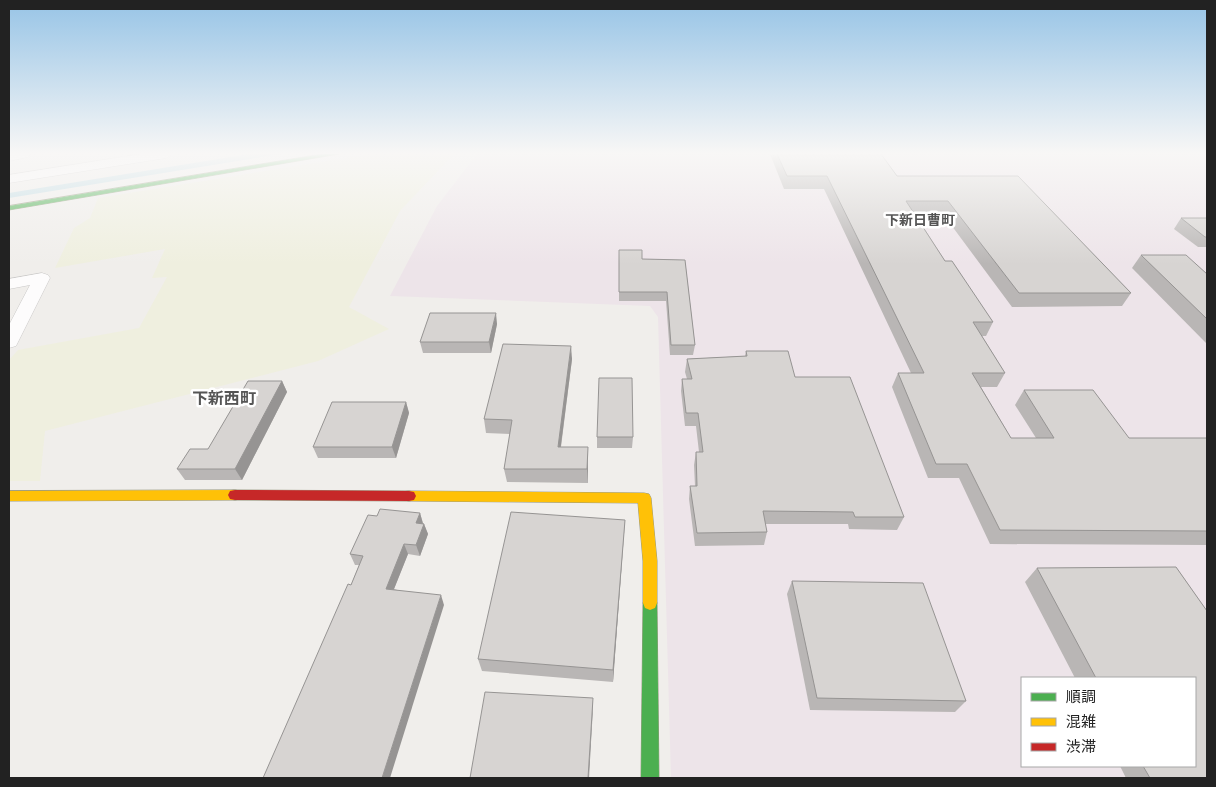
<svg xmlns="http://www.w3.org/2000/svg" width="1216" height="787" font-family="Figtree,'Noto Sans JP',sans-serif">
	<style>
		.industrial { fill: #ede4e9; fill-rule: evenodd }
		.farmland { fill: #efefdf }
		.water { fill: #bfdbe3 }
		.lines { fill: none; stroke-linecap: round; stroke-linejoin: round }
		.street-casing { stroke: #c9c8c7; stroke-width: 1 }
		.fast-casing { stroke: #999a82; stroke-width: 1 }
		.slow-casing { stroke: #999a82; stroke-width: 1 }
		.jam-casing { stroke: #999a82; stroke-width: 1 }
		.street { fill: #fdfcfc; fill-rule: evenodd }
		.fast { fill: #4caf50; fill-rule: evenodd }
		.slow { fill: #ffc107; fill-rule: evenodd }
		.jam { fill: #c62828; fill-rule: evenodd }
		.wall { fill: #b9b6b5 }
		.shaded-wall { fill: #969493 }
		.building { fill: #d7d4d2; stroke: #969493 }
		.labels { text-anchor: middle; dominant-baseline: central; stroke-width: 5; stroke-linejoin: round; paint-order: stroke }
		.far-neighbourhood-label { font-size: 14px; font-weight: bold; fill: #555; stroke: #fff }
		.neighbourhood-label { font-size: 16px; font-weight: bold; fill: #555; stroke: #fff }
	</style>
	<rect width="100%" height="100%" fill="#f0eeeb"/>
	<path class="industrial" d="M477,154H1207V778H671L658,317L650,306L390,296L437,206ZM1022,678H1195V766H1022Z"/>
	<polygon class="farmland" points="371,154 454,154 400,211 349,307 389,329 318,361 45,431 40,481 9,481 9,360 18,350 139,328 167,277 152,278 165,249 55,268 74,228 90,218 98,198"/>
	<polygon class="water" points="249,154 280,154 9,198 9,193"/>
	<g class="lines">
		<g class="street-casing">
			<g id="street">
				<polygon points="9,154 30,154 28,157 9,161"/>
				<polygon points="141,154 172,154 166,158 9,183 9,175"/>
				<polygon points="42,273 48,275 50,278 16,346 9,348 9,325 30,285 9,289 9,279"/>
			</g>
		</g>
		<g class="fast-casing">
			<g id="fast">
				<polygon points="322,154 339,154 9,210 9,206"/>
				<polygon points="650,596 655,598 657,603 659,778 641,778 643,603 645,598"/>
			</g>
		</g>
		<g class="slow-casing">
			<g id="slow">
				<polygon points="235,490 240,491 242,495 240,499 235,500 9,501 9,491"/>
				<polygon points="409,491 644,493 649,494 651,498 657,561 657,603 655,608 650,610 645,608 643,603 643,561 638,503 409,501 404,500 402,496 404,492"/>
			</g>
		</g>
		<g class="jam-casing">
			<polygon id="jam" points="235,490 409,491 414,492 416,496 414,500 409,501 235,500 230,499 228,495 230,491"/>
		</g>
		<use href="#street" class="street"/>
		<use href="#fast" class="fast"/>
		<use href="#slow" class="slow"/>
		<use href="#jam" class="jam"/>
	</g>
	<g class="wall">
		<polygon points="770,154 881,154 897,176 1018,176 1131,293 1122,306 1012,307 943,214 915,214 945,261 993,322 986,336 982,336 1005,373 997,387 981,387 1011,438 1036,438 1015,405 1024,390 1129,438 1207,438 1207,545 990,544 959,478 928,478 892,387 898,373 911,373 824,189 784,189"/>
		<polygon points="1181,218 1207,218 1207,247 1198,247 1174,229"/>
		<polygon points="619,250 642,259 685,260 695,345 693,355 670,355 666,301 619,301"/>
		<polygon points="1141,255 1207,274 1207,344 1132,268"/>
		<polygon points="497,324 491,353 423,353 420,342"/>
		<polygon points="746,351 795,377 904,517 897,530 849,529 848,524 765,524 767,532 764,545 695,546 689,499 690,486 695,486 694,465 696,452 699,452 696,426 685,426 681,391 682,379 687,379 685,372 687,359 745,356"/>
		<polygon points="572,359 561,447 588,460 588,483 507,482 504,469 510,434 486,433 484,419"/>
		<polygon points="282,381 287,392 242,480 185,480 177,469 208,449"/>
		<polygon points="406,402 409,413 396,458 318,458 313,447"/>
		<polygon points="597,437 633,437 632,448 597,448"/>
		<polygon points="420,513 423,523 424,524 428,534 420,556 408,554 394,589 444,605 351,585 359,565 355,565 350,554 377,516"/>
		<polygon points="625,520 613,682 482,671 478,659"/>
		<polygon points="1176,567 1207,611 1207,778 1126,778 1120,766 1195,766 1195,678 1075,678 1025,582 1037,568"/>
		<polygon points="792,581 966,701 955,712 810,710 787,594"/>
	</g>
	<g class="shaded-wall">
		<polygon points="496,313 497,324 491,353 489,342"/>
		<polygon points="571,346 572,359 559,460 558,447"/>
		<polygon points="282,381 287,392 242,480 235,469"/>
		<polygon points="406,402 409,413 396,458 392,447"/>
		<polygon points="588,447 588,483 587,469"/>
		<polygon points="420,513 423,524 416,523"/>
		<polygon points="625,520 624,534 613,682 613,670"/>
		<polygon points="424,524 428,534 420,556 416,545"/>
		<polygon points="404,544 408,554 390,599 386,589"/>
		<polygon points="441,595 444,605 390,778 382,778"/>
		<polygon points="593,698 593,707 589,778 588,778"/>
	</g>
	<g class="building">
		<polygon points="777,154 881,154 897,176 1018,176 1131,293 1019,293 948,201 906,201 945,261 952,261 993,322 973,322 1005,373 972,373 1011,438 1054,438 1024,390 1093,390 1129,438 1207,438 1207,531 1000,530 967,464 936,464 898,373 924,373 827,176 787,176"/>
		<polygon points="1181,218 1207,218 1207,237 1205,237"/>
		<polygon points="619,250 642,250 642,259 685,260 695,345 671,345 667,292 619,292"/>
		<polygon points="1141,255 1186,255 1207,274 1207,319"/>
		<polygon points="430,313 496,313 489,342 420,342"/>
		<polygon points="503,344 571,346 558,447 588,447 587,469 504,469 512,420 484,419"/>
		<polygon points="746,351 788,351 795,377 850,377 904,517 855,517 853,512 763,511 767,532 697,533 690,486 697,486 696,452 703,452 698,413 686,413 682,379 692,379 687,359 747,356"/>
		<polygon points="599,378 632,378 633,437 597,437"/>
		<polygon points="248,381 282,381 235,469 177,469 190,449 208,449"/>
		<polygon points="332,402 406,402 392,447 313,447"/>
		<polygon points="380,509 420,513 416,523 424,524 416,545 404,544 386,589 441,595 382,778 263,778 348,584 351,585 363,556 350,554 368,515 377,516"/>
		<polygon points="511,512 625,520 613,670 478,659"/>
		<polygon points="1176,567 1207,611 1207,778 1150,778 1143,766 1195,766 1195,678 1096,678 1037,568"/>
		<polygon points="792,581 923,583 966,701 817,698"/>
		<polygon points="485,692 593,698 588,778 470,778"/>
	</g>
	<linearGradient id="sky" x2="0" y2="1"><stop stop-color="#97c4e6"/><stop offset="0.58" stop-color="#f8f7f6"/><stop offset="1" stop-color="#f8f7f6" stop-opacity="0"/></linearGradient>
	<rect width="1216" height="264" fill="url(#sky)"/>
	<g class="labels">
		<g class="far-neighbourhood-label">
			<text x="920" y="220">下新日曹町</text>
		</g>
		<g class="neighbourhood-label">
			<text x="224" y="398">下新西町</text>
		</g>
	</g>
	<rect width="1216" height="787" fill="none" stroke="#222222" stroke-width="20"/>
	<rect x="1021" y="677" width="175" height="90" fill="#ffffff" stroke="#a7a7a7"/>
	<rect x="1031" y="693" width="25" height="8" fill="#4caf50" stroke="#a7a7a7"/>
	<text x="1066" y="702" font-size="15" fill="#222222">順調</text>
	<rect x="1031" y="718" width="25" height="8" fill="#ffc107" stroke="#a7a7a7"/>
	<text x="1066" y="727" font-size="15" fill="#222222">混雑</text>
	<rect x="1031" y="743" width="25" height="8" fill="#c62828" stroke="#a7a7a7"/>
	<text x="1066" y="752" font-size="15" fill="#222222">渋滞</text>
</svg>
